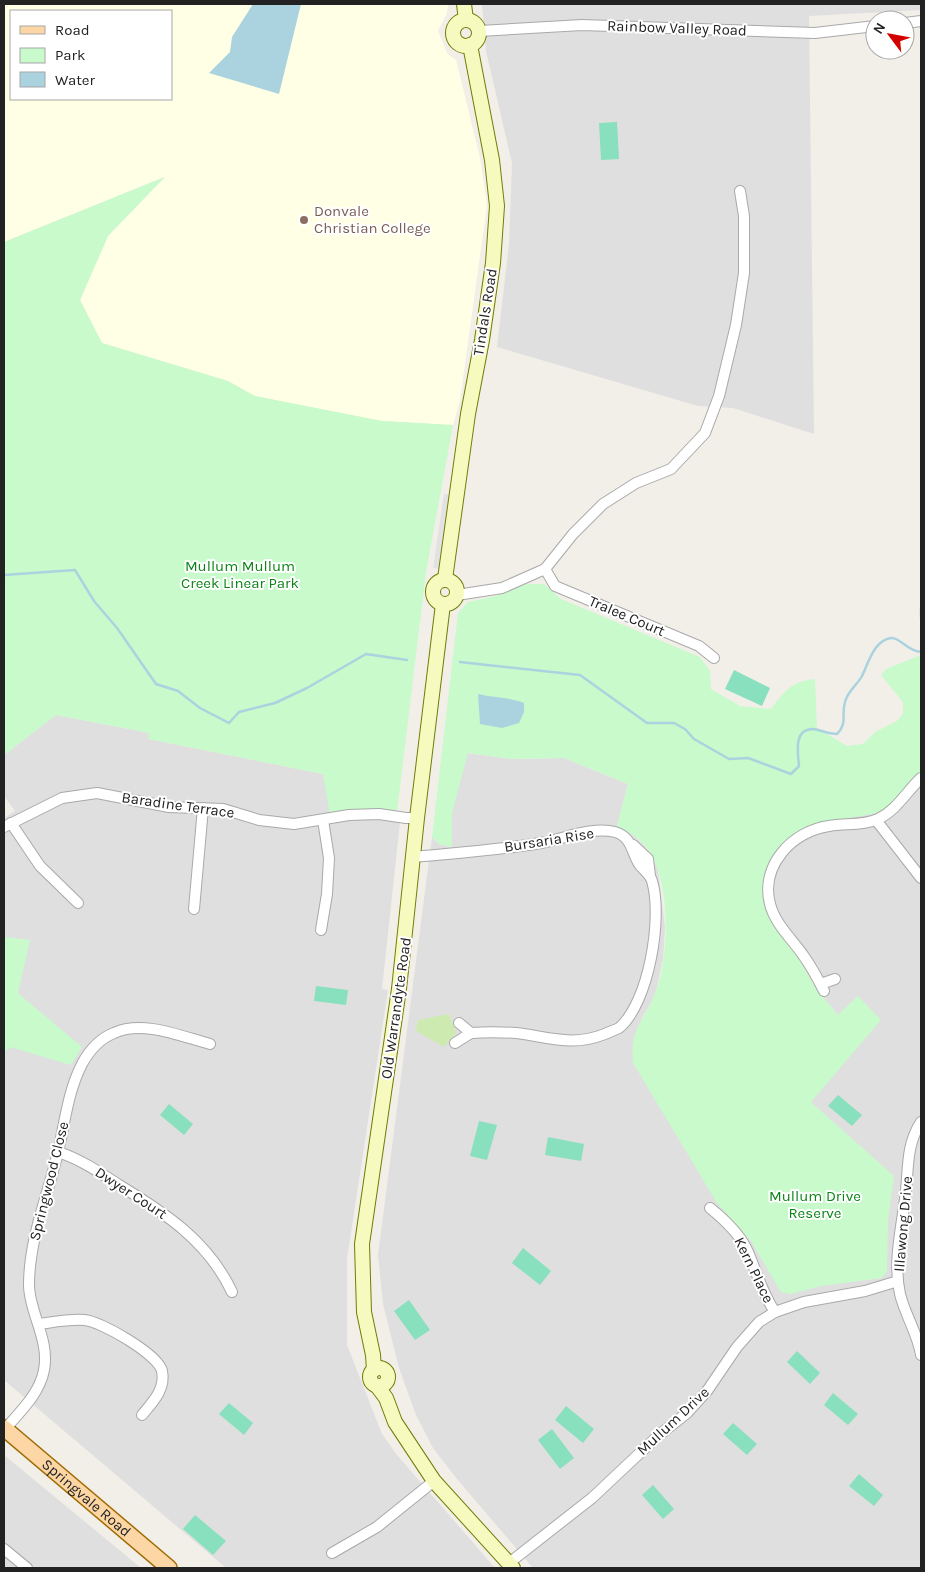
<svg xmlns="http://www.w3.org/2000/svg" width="925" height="1572" font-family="Karla,sans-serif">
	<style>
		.residential { fill: #e0dfdf }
		.education { fill: #ffffe5; fill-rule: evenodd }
		.grass { fill: #cdebb0 }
		.park { fill: #c8facc }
		.pitch { fill: #88e0be }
		.parking { fill: #e2e2e2 }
		.water { fill: #aad3df }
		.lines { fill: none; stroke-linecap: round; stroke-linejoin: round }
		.stream { stroke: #aad3df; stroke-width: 2.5 }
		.street-casing { stroke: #a9a9a9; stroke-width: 12 }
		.secondary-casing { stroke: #707d05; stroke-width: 16 }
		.primary-casing { stroke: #a06b00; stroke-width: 18 }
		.street { stroke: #fff; stroke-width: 10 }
		.secondary { stroke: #f7fabf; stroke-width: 14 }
		.primary { stroke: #fcd6a4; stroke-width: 15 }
		.education-dot { fill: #8d6e63; stroke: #fff; stroke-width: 2 }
		.labels { text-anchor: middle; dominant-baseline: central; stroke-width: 4; stroke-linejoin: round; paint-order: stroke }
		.street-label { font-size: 15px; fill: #222; stroke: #fff }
		.education-label { font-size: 15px; fill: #785e54; stroke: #fff; text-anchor: start }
		.park-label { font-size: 15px; fill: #0c8416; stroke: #fff }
	</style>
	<rect width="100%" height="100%" fill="#f2efe9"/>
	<g class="residential">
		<polygon points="482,4 921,4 921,10 809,16 814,434 733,408 698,406 497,347 509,244 512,163 486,51"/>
		<polygon points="56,715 150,733 149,739 323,774 397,812 400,822 382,989 388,990 347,1259 347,1345 382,1434 397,1455 495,1568 226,1568 4,1380 4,818 15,811 4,796 4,755"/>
		<polygon points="467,753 511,759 564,758 628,784 617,826 630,832 645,846 658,869 665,928 663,959 655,996 641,1020 702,1176 717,1202 838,1015 816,989 793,949 775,926 766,909 764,877 772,859 798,832 814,824 896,801 915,776 921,772 921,1568 533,1568 457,1479 433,1448 416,1415 399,1368 383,1304 378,1255 432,837 439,844 452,847 452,813"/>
		<polygon points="4,1455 141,1568 4,1568"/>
	</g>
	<path class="education" d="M4,4H448L447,13L438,31L447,53L456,60L480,158L487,205L460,400L453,425L382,421L254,396L228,381L102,343L80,300L108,236L164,177L4,242ZM11,11H171V99H11Z"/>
	<polygon class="grass" points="449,1014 456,1033 444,1047 416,1031 418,1020"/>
	<g class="park">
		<polygon points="165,177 108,236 80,300 102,343 228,381 255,396 382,421 453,425 426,572 397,812 330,815 323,774 148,739 149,733 56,715 4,755 4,242"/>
		<path d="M527,584H544L561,599L700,657L710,671L711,689L740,706L771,709C784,691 792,681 815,679L817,728L847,746L863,744L875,732L897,721L903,714V702L881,675L886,669L921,655V772L915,776L896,801L878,813L814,824L798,832L772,859L764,877L766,909L775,926L793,949L816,989L838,1015L858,996L881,1020L811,1102L894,1176L888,1220L887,1271L882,1278L821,1286L791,1294L781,1292L751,1241L717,1203L633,1063C630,1028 642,1025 654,996C670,960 672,877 645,846C638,837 627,831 617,826L628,784L564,758L511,759L468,753L452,813V847L439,844L432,837L458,613L468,602L496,596Z"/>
		<polygon points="4,937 30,940 18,993 82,1047 71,1065 10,1047 4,1053"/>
	</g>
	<g class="pitch">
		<polygon points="617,122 619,159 601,160 599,123"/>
		<polygon points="734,670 770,688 762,706 725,689"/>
		<polygon points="316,986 348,990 346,1005 314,1001"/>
		<polygon points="838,1095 862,1115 852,1126 828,1106"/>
		<polygon points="169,1104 193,1124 184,1135 160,1115"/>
		<polygon points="479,1121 497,1125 487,1160 470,1156"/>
		<polygon points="548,1137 584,1144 581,1161 545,1155"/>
		<polygon points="523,1248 551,1271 540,1285 512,1263"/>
		<polygon points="409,1300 430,1330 415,1340 394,1311"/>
		<polygon points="797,1351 820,1373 810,1384 787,1362"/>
		<polygon points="833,1393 858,1414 848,1425 824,1405"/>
		<polygon points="229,1403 253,1423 244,1435 219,1414"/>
		<polygon points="566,1406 594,1429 583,1443 555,1420"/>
		<polygon points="733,1423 757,1444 747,1455 723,1434"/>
		<polygon points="552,1429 574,1458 560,1469 538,1440"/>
		<polygon points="859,1474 883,1495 874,1506 849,1486"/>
		<polygon points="653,1485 674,1509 663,1519 642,1495"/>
		<polygon points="195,1515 226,1541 213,1555 183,1529"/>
	</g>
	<polygon class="parking" points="444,494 451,495 440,569 433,568"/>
	<g class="water">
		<polygon points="253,4 301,4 279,94 209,73 230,52 232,37"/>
		<path d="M478,694C494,698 509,697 524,703V712L519,723L502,728L480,724Z"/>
	</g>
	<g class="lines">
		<g class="stream">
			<polyline points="4,575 75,570 94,601 117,628 156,684 178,691 200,708 229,723 239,712 275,703 307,688 366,654 407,660"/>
			<polyline points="921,608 921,617"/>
			<path d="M460,662L580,675L647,723H674L685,729L694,739L729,759L748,758L791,774L799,766C798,753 793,729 813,729C821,730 828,734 837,734C848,723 841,715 845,702C847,692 857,685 862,676C868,664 874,640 891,638C900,637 907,651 921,652"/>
		</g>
		<g class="street-casing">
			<g id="street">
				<polyline points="905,23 921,21"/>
				<polyline points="479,31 582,25 815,33 875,26"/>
				<polyline points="545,569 555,586 699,646 714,658"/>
				<polyline points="457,595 502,588 545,569 573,534 603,504 636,483 671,469 705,433 719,396 736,325 744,273 744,216 740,191"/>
				<polyline points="876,820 921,878"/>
				<polyline points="11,823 40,866 78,903"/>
				<polyline points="4,827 62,798 97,793 169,807 223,809 259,820 294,824 349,815 379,814 406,818 417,818"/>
				<polyline points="633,845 648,859 650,876"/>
				<path d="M413,857C456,853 499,850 541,843C563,839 593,826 615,832C632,837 631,851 639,864C643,870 650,874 652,881C663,917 649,1003 619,1028C615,1030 609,1032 605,1034C572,1047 549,1037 516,1033C501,1032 486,1032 471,1033"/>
				<polyline points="194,909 203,808"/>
				<polyline points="321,930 327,894 329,858 323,820"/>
				<polyline points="821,984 835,979"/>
				<path d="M824,991C818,979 811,966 803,955C792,939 775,924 770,904C760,866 792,831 829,826C845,823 863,826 878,819C897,810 906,792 921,778"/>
				<polyline points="455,1043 471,1033 459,1023"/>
				<path d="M921,1122C905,1146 909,1172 905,1199C901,1231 893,1262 900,1294C905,1315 918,1334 921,1355"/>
				<path d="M58,1152C80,1159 99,1172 119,1185C165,1213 208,1241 232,1292"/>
				<path d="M710,1208C725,1220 740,1234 748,1252C757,1273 762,1293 775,1312"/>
				<path d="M39,1324C54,1322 69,1319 84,1320C101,1321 159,1355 162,1371C166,1389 152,1403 142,1415"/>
				<path d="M5,1429C20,1412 40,1393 44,1370C50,1340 29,1312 29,1285C29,1239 48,1195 58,1152C65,1122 68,1091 82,1064C89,1051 99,1039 114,1033C143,1020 180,1036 210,1044"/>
				<polyline points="4,1549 27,1568"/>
				<polyline points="332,1553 377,1527 434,1481"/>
				<polyline points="509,1563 592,1498 659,1435 687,1413 707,1391 737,1347 759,1322 775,1312 804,1302 865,1291 898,1281"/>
			</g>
		</g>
		<g class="secondary-casing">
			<g id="secondary">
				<polyline points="464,4 466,20"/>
				<circle cx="466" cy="33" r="13"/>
				<polyline points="445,579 468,414 482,340 493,263 497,206 492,160 470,45"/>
				<circle cx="445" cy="592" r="12"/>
				<circle cx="379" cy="1377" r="9"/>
				<polyline points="374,1370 373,1355 364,1312 362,1244 399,989 417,818 443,604"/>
				<polyline points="377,1386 386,1398 395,1422 434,1481 513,1568"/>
			</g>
		</g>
		<g class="primary-casing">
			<g id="primary">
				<path id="s1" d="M4,1428L169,1568"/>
			</g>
		</g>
		<use href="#street" class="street"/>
		<use href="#secondary" class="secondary"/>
		<use href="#primary" class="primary"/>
	</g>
	<circle class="education-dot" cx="304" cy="220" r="5"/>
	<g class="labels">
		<g class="street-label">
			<text transform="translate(677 28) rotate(2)">Rainbow Valley Road</text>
			<text transform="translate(485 312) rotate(-81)">Tindals Road</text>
			<text transform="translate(627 616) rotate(23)">Tralee Court</text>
			<text transform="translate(178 805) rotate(8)">Baradine Terrace</text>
			<text transform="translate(549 840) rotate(-9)">Bursaria Rise</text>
			<text transform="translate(396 1008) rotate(-82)">Old Warrandyte Road</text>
			<text transform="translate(49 1181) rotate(-76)">Springwood Close</text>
			<text transform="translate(131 1193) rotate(33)">Dwyer Court</text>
			<text transform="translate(903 1224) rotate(-85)">Illawong Drive</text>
			<text transform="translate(754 1270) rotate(64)">Kern Place</text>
			<text transform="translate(673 1421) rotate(-43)">Mullum Drive</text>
			<text stroke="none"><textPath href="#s1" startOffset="108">Springvale Road</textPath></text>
		</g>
		<g class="education-label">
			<text x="314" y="211">Donvale<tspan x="314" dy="17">Christian College</tspan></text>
		</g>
		<g class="park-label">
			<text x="240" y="566">Mullum Mullum<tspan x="240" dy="17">Creek Linear Park</tspan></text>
			<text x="815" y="1196">Mullum Drive<tspan x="815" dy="17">Reserve</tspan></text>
		</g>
	</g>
	<rect width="925" height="1572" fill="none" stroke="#222222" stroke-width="10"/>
	<rect x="10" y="10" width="162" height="90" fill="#ffffff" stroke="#a7a7a7"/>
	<rect x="20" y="26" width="25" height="8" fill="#fcd6a4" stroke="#a7a7a7"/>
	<text x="55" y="35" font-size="15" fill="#222222">Road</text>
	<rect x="20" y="48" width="25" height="15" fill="#c8facc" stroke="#a7a7a7"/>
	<text x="55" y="60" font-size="15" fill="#222222">Park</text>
	<rect x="20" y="72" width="25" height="15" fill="#aad3df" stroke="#a7a7a7"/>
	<text x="55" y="85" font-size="15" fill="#222222">Water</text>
	<g transform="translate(890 35) rotate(302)"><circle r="24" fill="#ffffff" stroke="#a7a7a7"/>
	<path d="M0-4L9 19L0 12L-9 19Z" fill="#d40000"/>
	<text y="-8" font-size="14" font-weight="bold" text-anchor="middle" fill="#222222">N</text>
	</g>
</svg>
